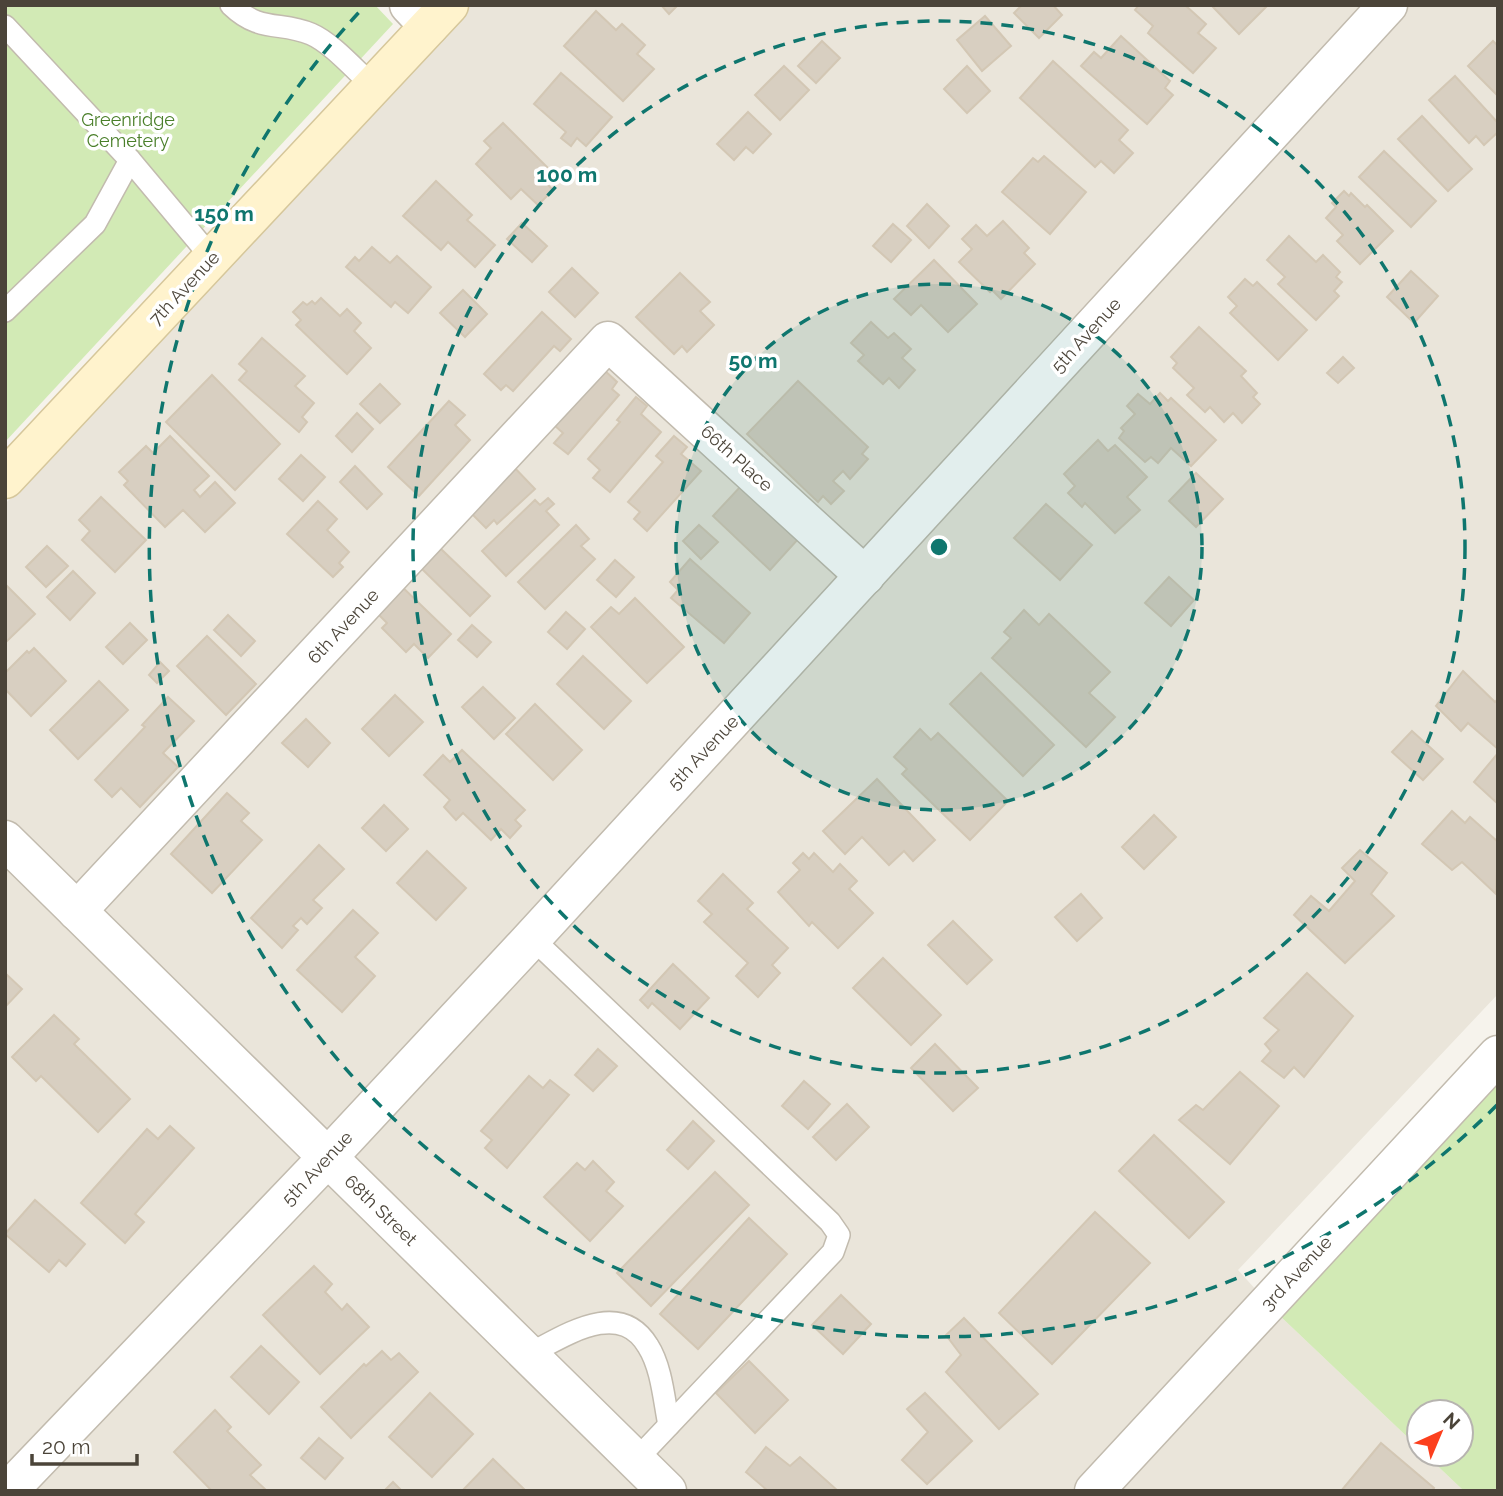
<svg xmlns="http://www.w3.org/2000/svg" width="1503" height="1496" font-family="Raleway,sans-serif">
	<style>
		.residential { fill: #eae5da }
		.green { fill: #d2eab5 }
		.building { fill: #d8cfc1; stroke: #d3c7b4; stroke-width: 2 }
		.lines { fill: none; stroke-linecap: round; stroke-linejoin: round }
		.lane-casing { stroke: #c2bbae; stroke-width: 24 }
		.street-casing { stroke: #c2bbae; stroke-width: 41 }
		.secondary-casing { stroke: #d6c79b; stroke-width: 41 }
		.lane { stroke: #fff; stroke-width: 21 }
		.street { stroke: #fff; stroke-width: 38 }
		.secondary { stroke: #fff3cd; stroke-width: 38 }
		.ring { fill: none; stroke: #0f766e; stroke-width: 3.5; stroke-dasharray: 12 9 }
		.labels { text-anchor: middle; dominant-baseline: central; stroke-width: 7; stroke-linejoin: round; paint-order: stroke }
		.park-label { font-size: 18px; fill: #4a7f2a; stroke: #fff }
		.street-label { font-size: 18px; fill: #4b4439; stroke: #fff }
		.centre { fill: #0f766e; stroke: #fff; stroke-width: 3.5 }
		.ring-label { font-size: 21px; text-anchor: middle; font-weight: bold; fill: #0f766e; stroke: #fff; stroke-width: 7; stroke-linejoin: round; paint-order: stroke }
	</style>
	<rect width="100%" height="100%" fill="#f6f3ec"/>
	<polygon class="residential" points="459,5 1498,5 1498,994 1238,1270 1278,1314 1419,1448 1419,1454 1425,1454 1464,1491 5,1491 5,504 466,12"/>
	<g class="green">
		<polygon points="5,5 375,5 393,24 5,442"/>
		<polygon points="1498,1078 1498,1491 1464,1491 1425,1454 1461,1454 1461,1412 1419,1412 1419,1448 1278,1314"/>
	</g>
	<g class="building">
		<polygon points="661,5 678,5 669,14"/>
		<polygon points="1022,5 1053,5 1062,15 1039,38 1014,13"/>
		<polygon points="1139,5 1185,5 1206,24 1198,33 1216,48 1193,73 1148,33 1153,26 1135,10"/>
		<polygon points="1211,5 1268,5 1239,34"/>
		<polygon points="596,11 616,30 622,24 645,45 637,54 654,69 623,101 564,46"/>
		<polygon points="985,16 1011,46 982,71 957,40"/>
		<polygon points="1121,36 1170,81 1165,88 1173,95 1147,124 1081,66 1094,52 1101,58"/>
		<polygon points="822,41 840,58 816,83 798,66"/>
		<polygon points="1493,41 1498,46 1498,96 1468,66"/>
		<polygon points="1053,61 1128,130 1119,140 1133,153 1114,173 1101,161 1095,167 1020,98"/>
		<polygon points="784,66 809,90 780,120 755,95"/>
		<polygon points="967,66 990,91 967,113 944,89"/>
		<polygon points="561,73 612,117 586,146 577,138 571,146 561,138 566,132 534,104"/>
		<polygon points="1455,76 1498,123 1498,132 1484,145 1476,136 1469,143 1429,100"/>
		<polygon points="748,112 771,134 753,153 746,147 734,160 717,144"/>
		<polygon points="1422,116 1472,169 1448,191 1398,139"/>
		<polygon points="503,123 553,173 545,182 553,190 538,205 521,189 511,199 476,164 491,148 484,141"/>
		<polygon points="1384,151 1436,201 1411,227 1359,177"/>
		<polygon points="1044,156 1086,192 1050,234 1002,192 1033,158 1038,162"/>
		<polygon points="436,181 472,215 467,220 495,245 475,267 448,242 441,250 403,216"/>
		<polygon points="1344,191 1349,196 1351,193 1365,207 1367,205 1393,231 1360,264 1337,241 1343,235 1326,218 1336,207 1332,203"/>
		<polygon points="927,204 949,226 929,248 907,226"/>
		<polygon points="1003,221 1029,248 1024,253 1035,264 1001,299 992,290 990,292 959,262 972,249 962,239 976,225 987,236"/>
		<polygon points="522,223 547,246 532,262 507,239"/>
		<polygon points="893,224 911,240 891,262 873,246"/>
		<polygon points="1289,236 1316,262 1323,255 1340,272 1336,277 1342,282 1334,291 1339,296 1316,320 1278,284 1285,277 1267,260"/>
		<polygon points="372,247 390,263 397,256 431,287 408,313 395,302 391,307 346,267 355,257 359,261"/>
		<polygon points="934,260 977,304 948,332 921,305 911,315 894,299"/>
		<polygon points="572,268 598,293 575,317 549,292"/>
		<polygon points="1411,271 1438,296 1414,323 1387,297"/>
		<polygon points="680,273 710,302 700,311 714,325 687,352 682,346 674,354 636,317"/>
		<polygon points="1245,279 1253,286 1257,282 1307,330 1278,360 1230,313 1237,306 1228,297"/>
		<polygon points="463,290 487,314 465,337 440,313"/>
		<polygon points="321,298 340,316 347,309 361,323 354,331 371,348 347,374 296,325 301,320 293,312 303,302 307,305 312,301 315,304"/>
		<polygon points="542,312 571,339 560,351 554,346 513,391 506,385 501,390 484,374"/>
		<polygon points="871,322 888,338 894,333 911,349 902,358 915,370 899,388 889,378 883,384 858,361 864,355 851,343"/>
		<polygon points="1199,327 1246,371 1241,376 1257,393 1253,397 1260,404 1242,423 1233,413 1224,422 1210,407 1205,412 1187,395 1194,388 1173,368 1177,363 1171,357"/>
		<polygon points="262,338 305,376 295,386 314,403 302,417 307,422 299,432 239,380 247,371 239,364"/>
		<polygon points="1343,357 1354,368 1338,383 1327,373"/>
		<polygon points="603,369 617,382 612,389 619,395 568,454 554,443 563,433 554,425"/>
		<polygon points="212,375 280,444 235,490 166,422"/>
		<polygon points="798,381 868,447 862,454 868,459 850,479 843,471 833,481 844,491 831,504 823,496 818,502 747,434"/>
		<polygon points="380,384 400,404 380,423 360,404"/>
		<polygon points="1160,393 1168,401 1171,398 1216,440 1191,466 1171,448 1158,463 1151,457 1145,462 1119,438 1124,431 1121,428 1135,414 1127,406 1138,394 1150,404"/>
		<polygon points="636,397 647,406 641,414 661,432 610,492 593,478 600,470 588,459 620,422 617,420"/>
		<polygon points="449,401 465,415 455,425 470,440 419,496 388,467"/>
		<polygon points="357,413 373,429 352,452 336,436"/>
		<polygon points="170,436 209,476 194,490 200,497 215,482 235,503 205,532 183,510 165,527 124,485 128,481 119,472 146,446 153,453"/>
		<polygon points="674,436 687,447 681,454 701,471 647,531 634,519 640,512 628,502 663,462 656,456"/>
		<polygon points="1098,440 1108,451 1115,445 1147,477 1127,497 1140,510 1115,533 1085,503 1082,507 1068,493 1075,486 1064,474"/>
		<polygon points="301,455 325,477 303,501 279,479"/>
		<polygon points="510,463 535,489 497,524 494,520 486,528 468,510"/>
		<polygon points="355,466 382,494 367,509 340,482"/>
		<polygon points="1196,473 1223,499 1196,527 1169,501"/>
		<polygon points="742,485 799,538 770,570 713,516"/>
		<polygon points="101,497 146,540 115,572 82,540 90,531 79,520"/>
		<polygon points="548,498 554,504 546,511 559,525 506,576 482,551 535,500 540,505"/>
		<polygon points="318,501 337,519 327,530 349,552 339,563 343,567 333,577 287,534"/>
		<polygon points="1046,504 1092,545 1060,580 1014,538"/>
		<polygon points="576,525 589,539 581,546 595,559 545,609 518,582"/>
		<polygon points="699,525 718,542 701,559 683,541"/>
		<polygon points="47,546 68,566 46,587 26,567"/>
		<polygon points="429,547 436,554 441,549 490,596 470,616 421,568"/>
		<polygon points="690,559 750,613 724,643 671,598 678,590 670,582"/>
		<polygon points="615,560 634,577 616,597 597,580"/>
		<polygon points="73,571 95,593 70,620 47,597"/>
		<polygon points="1169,577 1194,600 1171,626 1145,603"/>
		<polygon points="396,581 451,634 428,658 414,644 406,652 382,628 387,623 374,610"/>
		<polygon points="5,584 35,614 5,643"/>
		<polygon points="635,598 684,647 647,683 591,627 611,607 619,614"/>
		<polygon points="1024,610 1039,625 1049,614 1110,672 1089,693 1115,717 1086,747 992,658 1011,638 1004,632"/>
		<polygon points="566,612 585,629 567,649 548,632"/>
		<polygon points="228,615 255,641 241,656 214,630"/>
		<polygon points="130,623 147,640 123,664 106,647"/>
		<polygon points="472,625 491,642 477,657 458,640"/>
		<polygon points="207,636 256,684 226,715 177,666"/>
		<polygon points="34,648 66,681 31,716 5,689 5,673 27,651 29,653"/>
		<polygon points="583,656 631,701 604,729 557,684"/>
		<polygon points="160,662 169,671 157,683 149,675"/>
		<polygon points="1463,671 1495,702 1498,699 1498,749 1468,723 1461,731 1436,706"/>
		<polygon points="981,673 1054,745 1023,776 950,704"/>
		<polygon points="99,681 128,710 78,759 50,730"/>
		<polygon points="483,687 515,718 494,739 462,707"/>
		<polygon points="395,695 423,722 389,756 362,729"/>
		<polygon points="168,697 194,721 163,753 178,767 140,807 121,788 112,797 95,780 145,727 142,725"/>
		<polygon points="535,704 582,750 553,780 506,734"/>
		<polygon points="306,719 330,743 308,767 282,743"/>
		<polygon points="920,729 931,740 938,733 1008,801 970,840 902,774 907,769 894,757"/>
		<polygon points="1412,731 1443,759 1423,780 1392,752"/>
		<polygon points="462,750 525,810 515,820 521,826 510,838 501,829 491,840 463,813 456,820 444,807 450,800 424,775 443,755 450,762"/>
		<polygon points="1498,753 1498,804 1474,782"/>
		<polygon points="877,779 935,840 913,861 904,851 889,865 862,837 845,854 823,831"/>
		<polygon points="227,793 249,813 241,821 262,840 212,893 171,854"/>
		<polygon points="384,805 408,829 386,851 362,828"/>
		<polygon points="1452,811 1465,823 1470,817 1498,842 1496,894 1462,862 1452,870 1422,844"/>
		<polygon points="1154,815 1176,837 1144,869 1122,847"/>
		<polygon points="319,845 344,869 313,900 322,908 307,924 301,918 293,926 298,930 282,948 251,918"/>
		<polygon points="1360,850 1387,873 1371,894 1394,916 1345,963 1294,915 1311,896 1329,911 1355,881 1342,868"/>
		<polygon points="427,851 466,888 436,920 397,883"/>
		<polygon points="803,853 809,859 814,853 833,872 840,864 857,881 849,889 873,913 838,948 812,922 809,926 778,892 800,870 793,863"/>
		<polygon points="723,874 753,903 747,909 788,948 772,965 780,973 758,997 736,976 748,963 704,922 712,914 698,901"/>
		<polygon points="1081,894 1102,918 1077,941 1055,917"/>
		<polygon points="353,910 378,933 355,957 375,976 342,1012 297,970"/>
		<polygon points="953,921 992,960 967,984 928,945"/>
		<polygon points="883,958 941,1015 911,1045 853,988"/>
		<polygon points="673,964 709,998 680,1029 652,1003 648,1008 640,1000"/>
		<polygon points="5,973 22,989 5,1007"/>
		<polygon points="1307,973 1353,1016 1304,1077 1294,1067 1284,1078 1262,1061 1271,1051 1265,1044 1279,1030 1264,1018"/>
		<polygon points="54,1015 79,1039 74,1044 130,1099 98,1132 41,1076 36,1081 12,1057"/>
		<polygon points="935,1044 978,1088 953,1111 911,1068"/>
		<polygon points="598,1049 617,1066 593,1091 575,1075"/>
		<polygon points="1240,1072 1279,1106 1230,1164 1179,1120 1196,1105 1203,1110"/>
		<polygon points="529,1076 543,1088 550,1080 569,1095 507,1168 485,1148 492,1140 481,1131"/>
		<polygon points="804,1081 830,1104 808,1129 782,1106"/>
		<polygon points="847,1104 869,1127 836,1160 813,1137"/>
		<polygon points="693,1121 714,1141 688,1169 667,1150"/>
		<polygon points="170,1126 194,1148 135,1214 144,1222 125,1243 81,1203 147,1129 158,1139"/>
		<polygon points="1154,1135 1224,1202 1189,1238 1119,1171"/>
		<polygon points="593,1161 614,1182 606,1191 623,1206 590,1241 544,1197 577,1163 585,1170"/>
		<polygon points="715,1172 749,1205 651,1306 617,1273"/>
		<polygon points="35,1200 85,1244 66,1266 59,1260 49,1272 5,1234"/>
		<polygon points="1095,1212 1150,1263 1052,1364 999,1313"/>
		<polygon points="749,1218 787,1254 698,1349 660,1314"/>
		<polygon points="314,1266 332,1284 325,1292 342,1310 347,1304 369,1327 320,1374 263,1315"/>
		<polygon points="841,1295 871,1324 843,1354 812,1325"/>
		<polygon points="964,1318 1038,1394 999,1429 946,1372 961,1355 946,1335"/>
		<polygon points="261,1346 299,1382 269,1414 231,1377"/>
		<polygon points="382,1351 391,1360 399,1353 418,1372 351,1438 321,1407 364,1364 366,1366"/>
		<polygon points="749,1361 788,1400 755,1433 716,1393"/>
		<polygon points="430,1393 473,1434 432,1477 389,1437"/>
		<polygon points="925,1393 972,1441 927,1484 902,1460 928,1432 907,1409"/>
		<polygon points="215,1410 231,1427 227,1431 261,1465 250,1475 267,1491 212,1491 174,1452"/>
		<polygon points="319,1438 343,1458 325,1479 301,1458"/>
		<polygon points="1381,1443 1434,1488 1432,1491 1341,1491"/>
		<polygon points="766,1447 790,1466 800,1457 838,1491 768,1491 746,1472"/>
		<polygon points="493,1459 526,1491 462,1491"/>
		<polygon points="393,1482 402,1491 384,1491"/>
	</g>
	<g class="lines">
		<g class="lane-casing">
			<g id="lane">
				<path d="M231,5C260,33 280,21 311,34C332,43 356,71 373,86"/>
				<polyline points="5,26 130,160 212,258"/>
				<polyline points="5,311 95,224 130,160"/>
				<polyline points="532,938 830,1222 839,1235 833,1252 636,1460"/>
				<path d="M529,1354C565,1336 619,1298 648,1346C662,1368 664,1401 669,1425"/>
			</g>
		</g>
		<g class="street-casing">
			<g id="street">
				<polyline points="409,5 429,26"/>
				<polyline points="5,840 667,1491"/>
				<polyline points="77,911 608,341 865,576"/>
				<polyline points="8,1491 328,1157 532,938 1388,5"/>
				<polyline points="1094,1491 1498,1055"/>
			</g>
		</g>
		<g class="secondary-casing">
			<polyline id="secondary" points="5,479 449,5"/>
		</g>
		<use href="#lane" class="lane"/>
		<use href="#street" class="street"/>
		<use href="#secondary" class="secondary"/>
	</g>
	<circle cx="939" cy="547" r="263" fill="#0f766e" fill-opacity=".12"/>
	<g class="ring">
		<circle cx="939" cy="547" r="263"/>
		<circle cx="939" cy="547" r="526"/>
		<path d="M1497 1105A789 789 0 0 1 362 9"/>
	</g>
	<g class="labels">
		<g class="park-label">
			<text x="128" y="119">Greenridge<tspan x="128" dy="21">Cemetery</tspan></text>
		</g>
		<g class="street-label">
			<text transform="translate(184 288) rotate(-47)">7th Avenue</text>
			<text transform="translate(1086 335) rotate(-48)">5th Avenue</text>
			<text transform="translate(737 458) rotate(42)">66th Place</text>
			<text transform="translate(343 626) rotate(-47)">6th Avenue</text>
			<text transform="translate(703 752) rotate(-47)">5th Avenue</text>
			<text transform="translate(317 1168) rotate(-47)">5th Avenue</text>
			<text transform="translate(381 1210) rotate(44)">68th Street</text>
			<text transform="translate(1296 1273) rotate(-47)">3rd Avenue</text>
		</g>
	</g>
	<circle cx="939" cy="547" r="10" class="centre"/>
	<g class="ring-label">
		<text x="567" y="182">100 m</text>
		<text x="224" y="221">150 m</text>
		<text x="753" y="368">50 m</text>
	</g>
	<rect width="1503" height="1496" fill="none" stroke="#4b4439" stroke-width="14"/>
	<g transform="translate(1440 1433) rotate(44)"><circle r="33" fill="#ffffff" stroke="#b7b4b0" stroke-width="2"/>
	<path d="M0-5L12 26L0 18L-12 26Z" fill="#fc3f1d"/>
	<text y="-10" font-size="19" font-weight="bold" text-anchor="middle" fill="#4b4439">N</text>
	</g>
	<path d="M32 1454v10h105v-10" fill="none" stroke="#4b4439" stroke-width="3.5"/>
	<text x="42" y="1454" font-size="21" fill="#4b4439" stroke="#ffffff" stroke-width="5" paint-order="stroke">20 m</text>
</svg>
